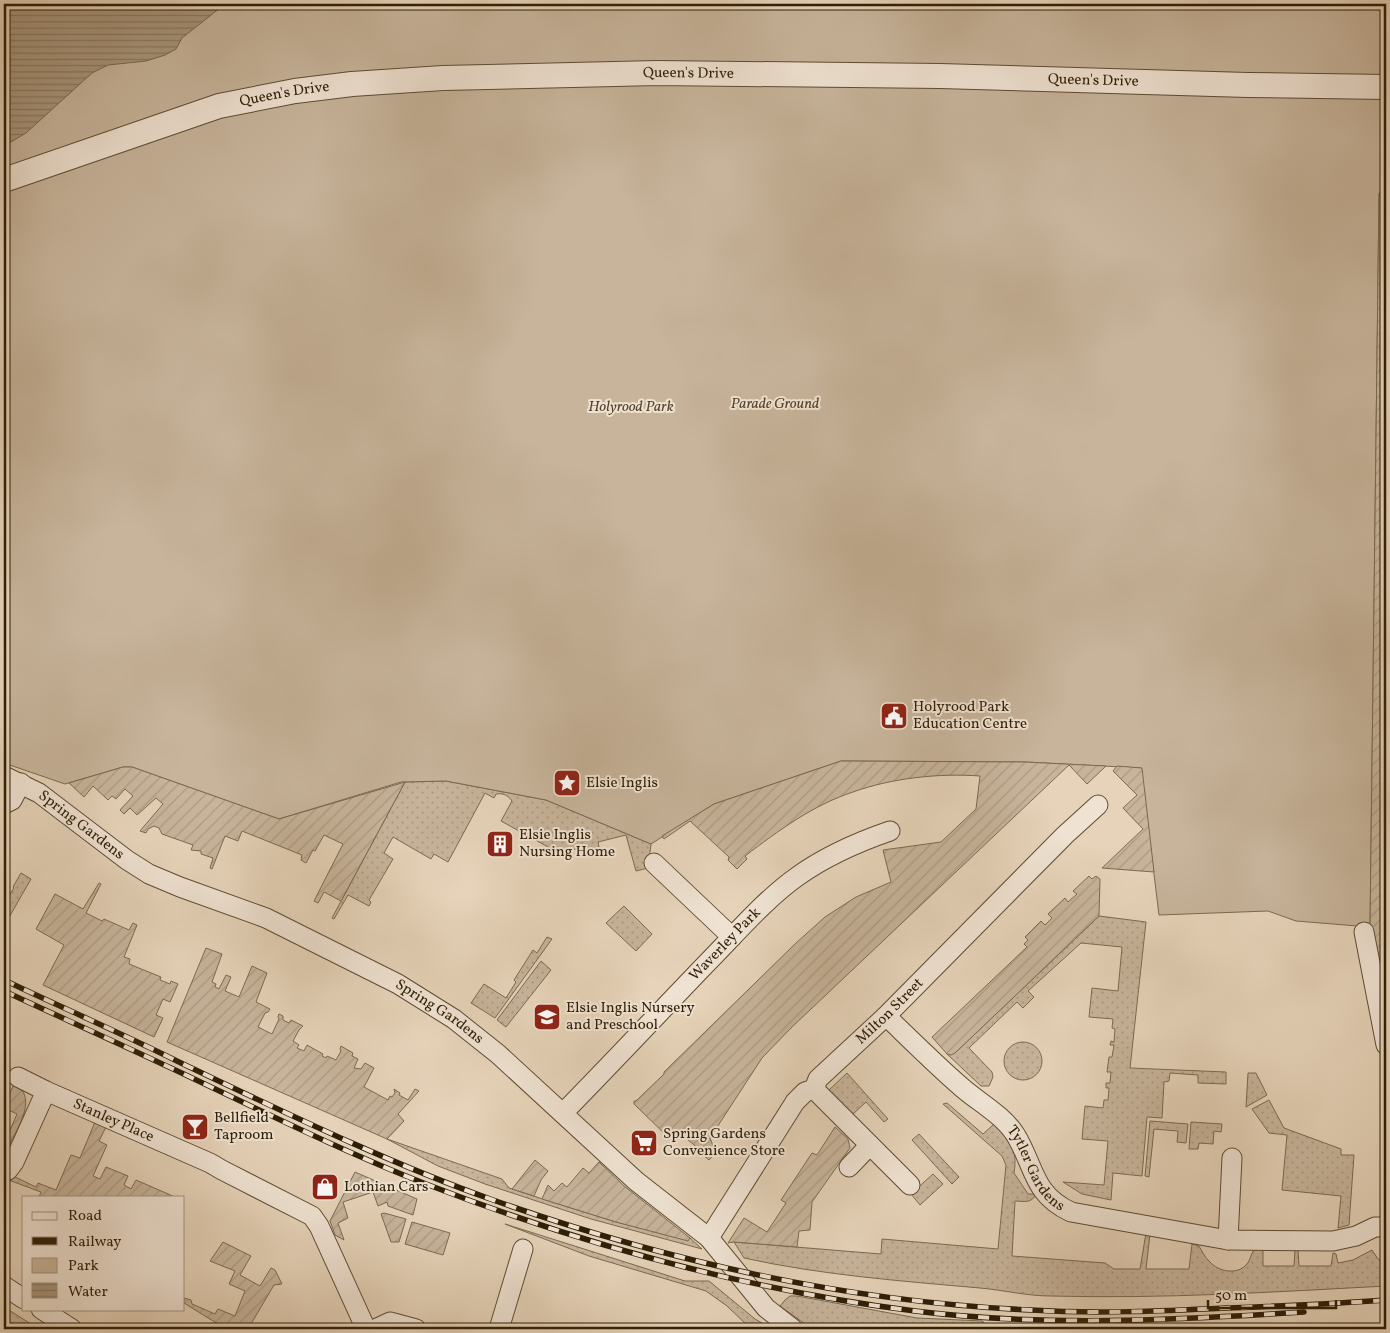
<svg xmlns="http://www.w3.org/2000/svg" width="1390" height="1333" font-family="Vollkorn,serif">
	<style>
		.grass { fill: url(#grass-dots); stroke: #7b6a50 }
		.park { fill: #c7b49b; stroke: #7b6a50 }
		.garden { fill: url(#garden-furrows); stroke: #7b6a50 }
		.water { fill: url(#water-rules); stroke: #78664d }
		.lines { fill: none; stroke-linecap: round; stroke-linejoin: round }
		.minor-casing { stroke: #5d4c33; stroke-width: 21 }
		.tertiary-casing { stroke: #5d4c33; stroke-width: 26 }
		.minor { stroke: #efe2d2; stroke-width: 19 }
		.tertiary { stroke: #efe2d2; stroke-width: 24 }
		.rail-casing { stroke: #2f1f06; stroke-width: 5.5 }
		.rail { stroke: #efe2d2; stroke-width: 4; stroke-dasharray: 11; stroke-linecap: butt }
		.labels { text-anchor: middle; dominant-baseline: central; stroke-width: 4; stroke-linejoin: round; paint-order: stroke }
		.street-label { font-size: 15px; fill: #2f1f06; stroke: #efe2d2 }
		.park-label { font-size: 15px; font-style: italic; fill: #55442b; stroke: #efe2d2 }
		.poi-label { font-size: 15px; fill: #2f1f06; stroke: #efe2d2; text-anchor: start }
	</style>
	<defs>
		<pattern id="grass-dots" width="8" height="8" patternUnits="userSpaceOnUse" patternTransform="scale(1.25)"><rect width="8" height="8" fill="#c7b49b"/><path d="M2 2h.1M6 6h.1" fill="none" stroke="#ab9a84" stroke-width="1.8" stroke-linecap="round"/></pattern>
		<pattern id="garden-furrows" width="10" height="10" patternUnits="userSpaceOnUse" patternTransform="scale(1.25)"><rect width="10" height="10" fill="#c7b49b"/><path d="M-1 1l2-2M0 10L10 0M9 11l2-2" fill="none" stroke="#ab9a84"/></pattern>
		<pattern id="water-rules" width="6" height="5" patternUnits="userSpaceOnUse" patternTransform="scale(1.25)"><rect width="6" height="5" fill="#a8967c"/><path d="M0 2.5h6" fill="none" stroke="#897a64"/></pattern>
	</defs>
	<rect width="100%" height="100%" fill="#e6d3b9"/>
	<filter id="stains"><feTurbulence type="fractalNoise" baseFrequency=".004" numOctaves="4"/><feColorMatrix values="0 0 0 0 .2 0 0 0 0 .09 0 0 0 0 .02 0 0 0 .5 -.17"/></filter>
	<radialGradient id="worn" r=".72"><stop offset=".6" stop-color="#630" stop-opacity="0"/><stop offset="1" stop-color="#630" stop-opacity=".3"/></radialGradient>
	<g class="grass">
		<path d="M446,781L546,800L651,844L648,868L636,871L626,835L598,842L599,847L586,851L584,847L559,853L501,821L512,801C508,795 503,793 496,794L494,798L485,793L448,862L434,854L431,859L393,837L384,853L393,859L369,900L371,902L369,906L348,895L334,919L332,918L405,782Z"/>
		<polygon points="21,873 31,879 4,926 4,903 14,888 13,887"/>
		<polygon points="624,906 652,934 636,951 606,923"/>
		<polygon points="1099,916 1146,922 1130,1068 1226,1072 1226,1084 1198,1083 1198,1075 1170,1073 1169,1081 1164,1082 1162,1118 1147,1117 1142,1176 1113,1173 1111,1200 1082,1194 1063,1182 1104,1185 1108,1141 1082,1139 1085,1106 1103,1108 1104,1100 1108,1100 1109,1088 1106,1088 1106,1083 1110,1083 1111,1072 1107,1072 1109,1057 1112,1057 1114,1045 1110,1045 1111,1041 1114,1042 1115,1029 1112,1028 1113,1019 1089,1017 1092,988 1118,991 1122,947 1081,943 1028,991 1034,997 1023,1008 1017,1002 969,1048 992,1072 993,1077 989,1086 981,1086 947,1054 955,1053"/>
		<polygon points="547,937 552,939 495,1018 471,1003 484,984 506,998 516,982 514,980 533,950 537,953"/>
		<polygon points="541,961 551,970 506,1027 497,1020"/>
		<circle cx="1023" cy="1061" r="19"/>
		<polygon points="847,1073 888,1119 884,1122 866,1102 852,1115 829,1090"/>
		<polygon points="1248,1073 1256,1073 1267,1095 1246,1107"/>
		<polygon points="1269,1100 1284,1128 1341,1149 1341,1155 1354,1155 1349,1225 1338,1228 1341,1196 1282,1190 1287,1135 1269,1133 1252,1109"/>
		<path d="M947,1103L983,1134L994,1124C1010,1141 1018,1148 1014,1173L1028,1194H1036C1032,1204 1023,1201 1015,1201L1012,1256L1105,1263L1114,1269H1140L1146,1233L1150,1234L1146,1269H1189L1192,1244L1199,1246C1202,1251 1205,1258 1210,1262C1218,1271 1235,1275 1245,1266C1251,1261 1250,1254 1255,1249H1263V1266H1294L1295,1250H1298L1299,1266H1331L1333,1253L1336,1254L1338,1263L1353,1260L1372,1250L1378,1259L1386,1263V1286C1274,1292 1163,1299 1051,1296C1027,1296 1003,1290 980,1288C901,1281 821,1275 744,1258L734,1242L881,1254L882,1239L998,1249L1006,1165L1002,1156L943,1104Z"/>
		<polygon points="1150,1121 1188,1124 1186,1143 1177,1142 1178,1131 1154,1129 1149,1177 1145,1176"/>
		<polygon points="1191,1122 1222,1124 1221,1132 1214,1131 1213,1144 1199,1143 1198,1149 1189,1149"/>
		<polygon points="919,1134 959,1177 952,1184 912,1140"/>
		<polygon points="387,1139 502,1179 509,1188 546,1200 616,1222 688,1240 690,1238 702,1249 591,1219 485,1184 438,1166"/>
		<polygon points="933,1174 943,1184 920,1205 911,1194"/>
		<polygon points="505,1224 685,1281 709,1281 755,1319 772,1329 751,1329 727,1306 706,1291 589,1256"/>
		<polygon points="790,1296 797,1296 917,1318 983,1321 984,1329 812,1329 780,1306 785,1300"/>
		<polygon points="4,1307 39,1329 18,1329 4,1320"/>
	</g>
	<polygon class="park" points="4,4 1386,4 1386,184 1379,194 1370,927 1296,921 1268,911 1159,915 1141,768 1025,762 841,761 714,804 651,844 546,800 446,781 401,782 279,819 132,767 123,767 65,784 4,763"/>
	<g class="garden">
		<polygon points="1386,184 1386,993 1384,993 1370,927 1379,194"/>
		<path d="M841,761L1025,762L1106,766L1087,784L1069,765L792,1027L762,1058L710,1138L713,1146L718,1149L709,1160L703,1155L704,1153L677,1131L669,1138L634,1104V1101H636L664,1074V1072L795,944L825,917L856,897L891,882L883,850L941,842L976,809L980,776C939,773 892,778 853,792C813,805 778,831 745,856L747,859L737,869L728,860L729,857L690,821L664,839L662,836L714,804Z"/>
		<polygon points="1117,766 1142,768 1154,872 1102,868 1143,829 1123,808 1137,795 1113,771"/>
		<polygon points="123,767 132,767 279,819 405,782 341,901 324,892 318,903 314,901 343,844 324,835 315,851 313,850 306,863 301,860 302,855 242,831 238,841 225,836 212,869 210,868 213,858 201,854 201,851 191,850 193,845 162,834 159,828 154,826 148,829 146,833 140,831 163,804 156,798 137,815 130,808 124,814 120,810 133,796 125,789 116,799 112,796 108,800 93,786 84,797 69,783"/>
		<polygon points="1089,876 1092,879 1096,876 1100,879 1099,916 955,1053 951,1055 947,1054 932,1037 1027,947 1024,944 1028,940 1025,937 1041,921 1045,925 1052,918 1048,914 1065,898 1068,902 1077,894 1073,891"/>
		<polygon points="99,883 101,884 86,913 102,921 104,919 129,930 133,923 137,925 124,957 130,959 129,964 161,977 160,980 170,984 171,981 178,984 170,1002 163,999 156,1015 163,1018 154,1037 43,985 64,945 36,929 55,894 83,909"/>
		<polygon points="206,948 222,954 212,982 216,984 215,987 219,989 226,975 231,977 225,991 239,997 252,966 267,973 256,1002 270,1009 268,1012 265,1013 258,1027 272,1034 279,1019 278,1017 279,1014 283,1016 283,1020 289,1023 291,1020 303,1026 299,1030 293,1041 299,1045 297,1048 304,1051 307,1045 323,1054 322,1056 326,1058 327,1056 336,1060 341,1051 340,1049 341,1046 353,1053 352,1056 358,1059 354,1068 361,1069 365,1063 374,1068 364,1087 388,1100 390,1096 392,1097 395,1093 394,1089 400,1093 399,1095 408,1100 415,1089 419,1091 398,1114 404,1121 387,1139 167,1042"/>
		<path d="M14,1084C41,1097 14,1134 6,1151H4V1144L17,1114L4,1108V1093L9,1095Z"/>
		<polygon points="95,1122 106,1127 99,1141 107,1145 93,1176 100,1179 106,1167 128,1176 124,1185 131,1189 136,1180 175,1197 39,1197 41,1192 6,1179 15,1177 36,1187 38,1183 56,1190 71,1155 80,1158"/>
		<polygon points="835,1127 848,1139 850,1148 812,1202 810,1230 799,1231 797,1247 734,1242 728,1243 744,1218 767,1232 786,1203 781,1200 812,1153 817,1155"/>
		<polygon points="535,1160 548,1171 541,1180 534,1196 512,1189"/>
		<polygon points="599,1162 624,1186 690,1238 688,1241 616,1222 542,1199 548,1185 554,1191 562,1183 567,1187 583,1168 589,1173"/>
		<polygon points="355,1172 417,1199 413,1215 388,1206 387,1202 378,1206 373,1192 343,1202 348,1218 338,1223 344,1240 335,1235 330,1221"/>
		<polygon points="384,1213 406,1219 399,1242 391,1242 381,1214"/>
		<polygon points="412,1222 450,1233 443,1255 405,1244"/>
		<polygon points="223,1242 251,1256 240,1275 260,1286 271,1268 275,1270 282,1284 274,1285 248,1329 226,1329 184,1303 184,1298 191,1300 192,1304 215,1314 218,1309 235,1316 245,1291 229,1284 235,1271 210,1261"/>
	</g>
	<polygon class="water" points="4,4 225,4 182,38 176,49 165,55 146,61 108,65 92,73 26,133 4,146"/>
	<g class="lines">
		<g class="minor-casing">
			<g id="minor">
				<path id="s1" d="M4,776L39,793L127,860L149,874L180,887L266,918L398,984L454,1019L498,1054L636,1181L709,1238L766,1308L793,1329"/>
				<polyline points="4,804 12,800 21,783"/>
				<polyline points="654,863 732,937"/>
				<polyline points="1364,932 1386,1045"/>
				<path id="s2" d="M886,1016C910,1039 933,1062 958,1084C976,1101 1001,1113 1015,1134C1035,1166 1032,1194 1071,1212L1228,1240L1333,1241L1356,1236L1375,1227H1386"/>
				<path id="s3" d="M18,1077L46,1091L210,1163L222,1170L312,1216L319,1226L366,1329"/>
				<polyline points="814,1089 910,1185"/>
				<path id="s4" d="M563,1113C611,1064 658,1014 705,965C735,935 764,900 798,876C826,856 858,842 890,831"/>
				<polyline points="849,1167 870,1145"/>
				<polyline points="4,1172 8,1170 14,1162 46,1091"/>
				<path id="s5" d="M709,1238L795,1102L805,1092L814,1089L818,1079L886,1016L1065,835L1098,805"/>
				<polyline points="1228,1240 1232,1158"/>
				<polyline points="4,1286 24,1299"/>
				<polyline points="41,1309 72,1329"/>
				<polyline points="375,1329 390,1322 416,1329"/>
				<polyline points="499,1329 523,1249"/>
			</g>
		</g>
		<g class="tertiary-casing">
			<g id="tertiary">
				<path id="s6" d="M4,180L219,106L295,91L352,84L443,78L657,73L940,76L1248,85L1386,87"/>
			</g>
		</g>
		<use href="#minor" class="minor"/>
		<use href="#tertiary" class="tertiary"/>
		<g class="rail-casing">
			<g id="rail">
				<path d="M4,980C63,1008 123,1034 181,1063C284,1112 386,1162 493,1200C666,1261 848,1302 1031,1310C1096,1314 1162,1311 1227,1308C1280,1306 1333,1304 1386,1300"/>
				<path d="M4,991C60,1017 116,1042 171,1068C256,1108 339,1150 426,1184C584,1245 747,1290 915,1311C1044,1327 1175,1320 1304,1312"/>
			</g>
		</g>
		<use href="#rail" class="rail"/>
	</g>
	<defs>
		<g id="civic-square" transform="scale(1.4375)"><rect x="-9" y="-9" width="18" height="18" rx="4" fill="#8f2418" stroke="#efe2d2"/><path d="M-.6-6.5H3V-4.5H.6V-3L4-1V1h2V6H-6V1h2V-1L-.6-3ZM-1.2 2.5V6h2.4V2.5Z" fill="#fff"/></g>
		<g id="sight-square" transform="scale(1.4375)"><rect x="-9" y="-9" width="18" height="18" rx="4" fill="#8f2418" stroke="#efe2d2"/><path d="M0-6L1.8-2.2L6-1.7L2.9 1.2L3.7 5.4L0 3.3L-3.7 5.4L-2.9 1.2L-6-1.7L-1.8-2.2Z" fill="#fff"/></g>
		<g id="building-square" transform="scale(1.4375)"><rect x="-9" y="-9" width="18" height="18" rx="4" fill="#8f2418" stroke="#efe2d2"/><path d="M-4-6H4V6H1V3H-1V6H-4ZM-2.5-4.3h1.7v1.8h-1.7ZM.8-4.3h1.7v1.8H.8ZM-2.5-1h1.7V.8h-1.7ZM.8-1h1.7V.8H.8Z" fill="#fff"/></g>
		<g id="school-square" transform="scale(1.4375)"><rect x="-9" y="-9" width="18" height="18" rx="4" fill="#8f2418" stroke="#efe2d2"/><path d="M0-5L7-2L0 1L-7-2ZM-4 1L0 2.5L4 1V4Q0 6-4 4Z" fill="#fff"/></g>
		<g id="bar-square" transform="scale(1.4375)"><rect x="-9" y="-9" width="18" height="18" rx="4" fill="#8f2418" stroke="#efe2d2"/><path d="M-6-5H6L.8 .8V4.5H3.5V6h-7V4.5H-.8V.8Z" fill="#fff"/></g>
		<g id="supermarket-square" transform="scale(1.4375)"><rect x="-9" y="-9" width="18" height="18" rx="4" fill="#8f2418" stroke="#efe2d2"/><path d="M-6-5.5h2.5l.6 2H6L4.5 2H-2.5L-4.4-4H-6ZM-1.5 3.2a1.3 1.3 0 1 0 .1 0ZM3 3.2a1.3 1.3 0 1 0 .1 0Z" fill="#fff"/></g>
		<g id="shop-square" transform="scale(1.4375)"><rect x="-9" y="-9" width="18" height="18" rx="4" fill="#8f2418" stroke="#efe2d2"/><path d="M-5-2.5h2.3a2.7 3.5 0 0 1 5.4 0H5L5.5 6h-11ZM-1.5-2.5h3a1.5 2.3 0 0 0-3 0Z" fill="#fff"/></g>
	</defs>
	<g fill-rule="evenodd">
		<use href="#civic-square" x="894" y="716"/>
		<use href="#sight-square" x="567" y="783"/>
		<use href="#building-square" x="500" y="844"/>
		<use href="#school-square" x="547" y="1017"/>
		<use href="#bar-square" x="195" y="1127"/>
		<use href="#supermarket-square" x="644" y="1143"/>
		<use href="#shop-square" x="325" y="1187"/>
	</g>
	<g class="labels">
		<g class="street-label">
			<text stroke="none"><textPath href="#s6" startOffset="699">Queen's Drive</textPath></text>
			<text stroke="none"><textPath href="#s6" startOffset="1104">Queen's Drive</textPath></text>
			<text stroke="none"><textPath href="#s6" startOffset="294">Queen's Drive</textPath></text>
			<text stroke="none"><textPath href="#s1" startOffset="92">Spring Gardens</textPath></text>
			<text stroke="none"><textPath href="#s4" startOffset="234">Waverley Park</textPath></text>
			<text stroke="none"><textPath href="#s5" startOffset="294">Milton Street</textPath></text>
			<text stroke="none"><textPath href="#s1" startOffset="498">Spring Gardens</textPath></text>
			<text stroke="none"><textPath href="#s3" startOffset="105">Stanley Place</textPath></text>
			<text stroke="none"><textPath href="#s2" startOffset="216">Tytler Gardens</textPath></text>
		</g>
		<g class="park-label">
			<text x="775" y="404">Parade Ground</text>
			<text x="631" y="407">Holyrood Park</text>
		</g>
		<g class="poi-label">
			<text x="913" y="707">Holyrood Park<tspan x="913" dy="17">Education Centre</tspan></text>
			<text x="586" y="783">Elsie Inglis</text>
			<text x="519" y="835">Elsie Inglis<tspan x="519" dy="17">Nursing Home</tspan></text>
			<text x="566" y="1008">Elsie Inglis Nursery<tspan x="566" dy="17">and Preschool</tspan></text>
			<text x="214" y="1118">Bellfield<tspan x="214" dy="17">Taproom</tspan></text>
			<text x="663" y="1134">Spring Gardens<tspan x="663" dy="17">Convenience Store</tspan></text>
			<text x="344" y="1187">Lothian Cars</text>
		</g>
	</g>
	<rect width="1390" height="1333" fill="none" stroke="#e6d3b9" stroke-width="20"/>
	<rect x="5" y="5" width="1380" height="1323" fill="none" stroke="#2f1f06" stroke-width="2.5"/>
	<rect x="10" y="10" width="1370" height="1313" fill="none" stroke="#2f1f06"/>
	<rect x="22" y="1196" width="162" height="115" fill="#efe2d2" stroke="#a29480"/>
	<rect x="32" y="1212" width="25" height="8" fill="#efe2d2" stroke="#a29480"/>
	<text x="68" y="1220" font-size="15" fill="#2f1f06">Road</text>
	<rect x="32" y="1237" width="25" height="8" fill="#2f1f06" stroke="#a29480"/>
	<text x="68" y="1246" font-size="15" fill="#2f1f06">Railway</text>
	<rect x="32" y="1258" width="25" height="15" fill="#c7b49b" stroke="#a29480"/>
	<text x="68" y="1270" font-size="15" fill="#2f1f06">Park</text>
	<rect x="32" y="1283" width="25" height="15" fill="url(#water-rules)" stroke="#a29480"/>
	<text x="68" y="1296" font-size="15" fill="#2f1f06">Water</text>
	<path d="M1208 1300v8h128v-8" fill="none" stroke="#2f1f06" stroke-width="2.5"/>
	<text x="1215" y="1300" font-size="15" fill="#2f1f06" stroke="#efe2d2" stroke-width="4" paint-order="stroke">50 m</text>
	<rect width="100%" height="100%" filter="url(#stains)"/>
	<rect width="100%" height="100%" fill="url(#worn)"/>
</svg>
